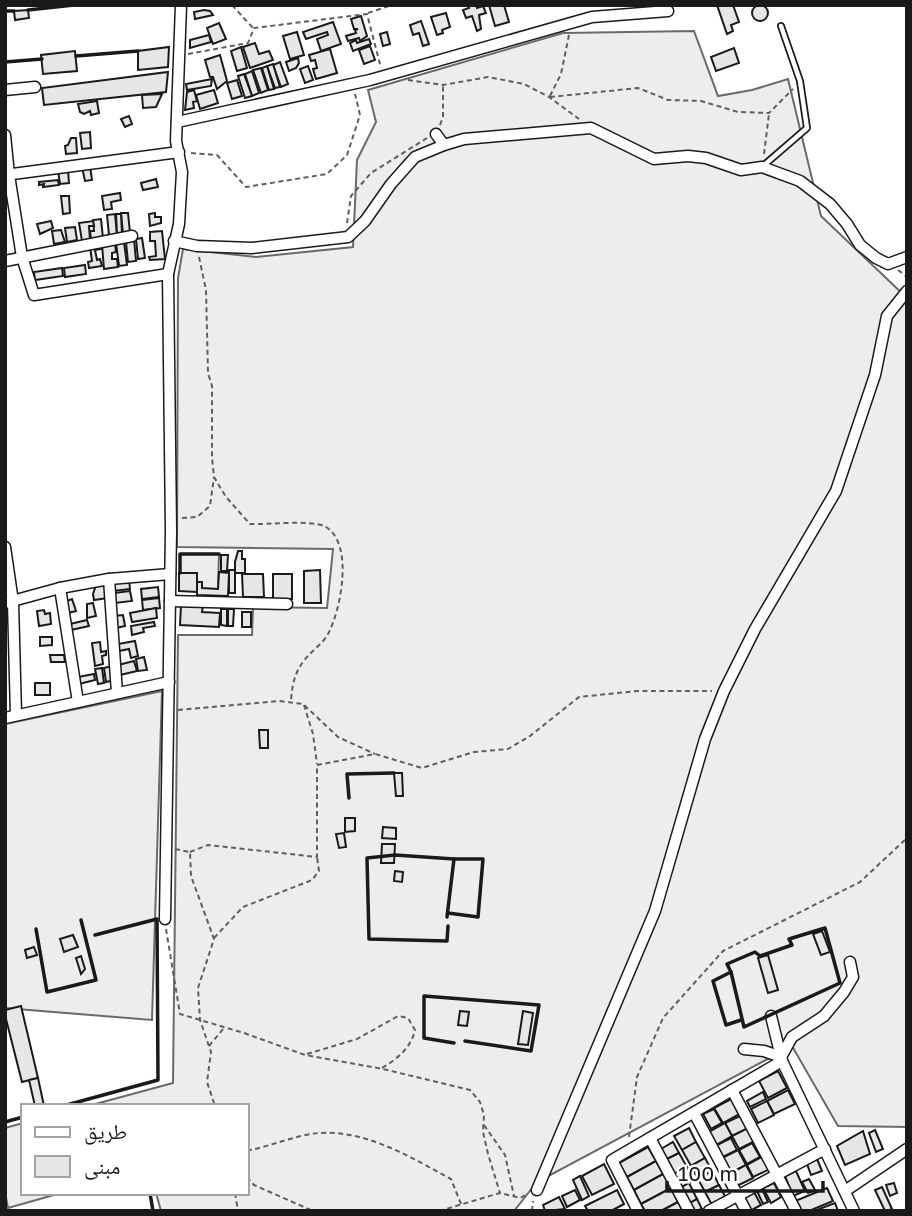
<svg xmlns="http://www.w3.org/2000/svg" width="912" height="1216" font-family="'Golos Text','Noto Naskh Arabic',sans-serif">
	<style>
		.built { fill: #ededed; stroke: #6a6a6a; stroke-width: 2 }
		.building { fill: #e6e6e6; stroke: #1a1a1a; stroke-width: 2 }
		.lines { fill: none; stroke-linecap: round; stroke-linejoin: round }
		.service-casing { stroke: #1a1a1a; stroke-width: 8 }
		.minor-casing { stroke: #1a1a1a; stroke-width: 13 }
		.path { stroke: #5f5f5f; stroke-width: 2; stroke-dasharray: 5 3.5; stroke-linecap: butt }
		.service { stroke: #fff; stroke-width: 4.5 }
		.minor { stroke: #fff; stroke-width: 10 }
		.wall { stroke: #1a1a1a; stroke-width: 3.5 }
	</style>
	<rect width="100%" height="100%" fill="#fff"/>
	<g class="built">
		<polygon points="694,31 718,96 752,90 788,79 821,216 907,298 907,1127 838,1126 792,1046 537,1182 514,1211 161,1211 156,1193 247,1193 247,1106 88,1106 173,1083 178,635 252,635 253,607 327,608 333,549 177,547 178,278 183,249 256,257 353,247 357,160 376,122 368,90 563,33"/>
		<polygon points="180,554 219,554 218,590 202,589 202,583 197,583 197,574 180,573"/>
		<polygon points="162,691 152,1020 5,1008 5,724"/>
		<polygon points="23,1123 23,1193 61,1193 8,1208 5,1192 5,1128"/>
	</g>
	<g class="building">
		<circle cx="760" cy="13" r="8"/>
		<polygon points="476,5 477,8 483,6 486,13 479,15 481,29 477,31 472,16 466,18 463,10 469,8 468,6"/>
		<polygon points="489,5 504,5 509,22 495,26"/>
		<polygon points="717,5 733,5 739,22 731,25 733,31 727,34"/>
		<polygon points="28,10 29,18 15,20 14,11"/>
		<polygon points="204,10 210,11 213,15 195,19 194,12"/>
		<polygon points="446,13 450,27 442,30 443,33 437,35 431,17"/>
		<polygon points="361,16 367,36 360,41 359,38 348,41 346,36 356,33 355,30 358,29 354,29 351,19"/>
		<polygon points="421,21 429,44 423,46 419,33 413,35 410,25"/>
		<polygon points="333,22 341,44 321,51 317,39 328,35 327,32 306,39 303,32"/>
		<polygon points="219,23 226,39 213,44 207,28"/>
		<polygon points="297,32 304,55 290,59 283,36"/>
		<polygon points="387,32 390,44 383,46 380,34"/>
		<polygon points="209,35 211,42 190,48 190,40"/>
		<polygon points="369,39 371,44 353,51 350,43 356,40 357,43"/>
		<polygon points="255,43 259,54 269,51 273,60 250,68 243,47"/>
		<polygon points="370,46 375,60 364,64 359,50"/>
		<polygon points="169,47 168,67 138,70 138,51"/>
		<polygon points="241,47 247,68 237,71 231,51"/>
		<polygon points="734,48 739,63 716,71 711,57"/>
		<polygon points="330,49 337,73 316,79 313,69 317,68 315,60 311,61 309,55"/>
		<polygon points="75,51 77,71 43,74 41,55"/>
		<polygon points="220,55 227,81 217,89 213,77 210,77 205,60"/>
		<polygon points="298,58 299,63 296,68 289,71 286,62"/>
		<polygon points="280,62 288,84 281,87 273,65"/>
		<polygon points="273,64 280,87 275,88 267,66"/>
		<polygon points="267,66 274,89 269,90 262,68"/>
		<polygon points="308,66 313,80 305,83 300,69"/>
		<polygon points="261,68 268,90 261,93 253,70"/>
		<polygon points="252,71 259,93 252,96 245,74"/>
		<polygon points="168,72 166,92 44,105 42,88"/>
		<polygon points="244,74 252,96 245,98 238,76"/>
		<polygon points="212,79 211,86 187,90 186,84"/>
		<polygon points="237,80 242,96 232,99 227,83"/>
		<polygon points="194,90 197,101 193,102 194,108 185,110 187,92"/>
		<polygon points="214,90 218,103 200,109 196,95"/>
		<polygon points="162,94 156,107 143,108 142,95"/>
		<polygon points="97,101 99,113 91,115 90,111 84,114 80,112 78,104"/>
		<polygon points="129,116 132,124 125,127 121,119"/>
		<polygon points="90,132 91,148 82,149 80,133"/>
		<polygon points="71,138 76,138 77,153 66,154 65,146 68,145"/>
		<polygon points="90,166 92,180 85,181 82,167"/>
		<polygon points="68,170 69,183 60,184 58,171"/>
		<polygon points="156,179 158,187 143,190 141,183"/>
		<polygon points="58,180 59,185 43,187 44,184 39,185 39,182"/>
		<polygon points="120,193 121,200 111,202 112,209 104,210 102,196"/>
		<polygon points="61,196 69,196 70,213 63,214"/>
		<polygon points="121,213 128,213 130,233 123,234"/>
		<polygon points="155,213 155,217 161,217 161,223 150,226 149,214"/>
		<polygon points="115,214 117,235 109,235 107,215"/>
		<polygon points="116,214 121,214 122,234 117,234"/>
		<polygon points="101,219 103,238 91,239 90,231 94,231 93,220"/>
		<polygon points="51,221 53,228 40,234 37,224"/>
		<polygon points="93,221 94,226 89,226 90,240 82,241 79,223"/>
		<polygon points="75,227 77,240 67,242 65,228"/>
		<polygon points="61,230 65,242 54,244 52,231"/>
		<polygon points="162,231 165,259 150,260 149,257 156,256 155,241 150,241 150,232"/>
		<polygon points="142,238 145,258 138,259 136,239"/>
		<polygon points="134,239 136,261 128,262 126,242"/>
		<polygon points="124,242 127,265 119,266 116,243"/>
		<polygon points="115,244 116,252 112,253 112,259 117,259 118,267 104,269 102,245"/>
		<polygon points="101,245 101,249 95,250 97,260 100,259 102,266 89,268 88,262 92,261 90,247"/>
		<polygon points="85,265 86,274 65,277 64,268"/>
		<polygon points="62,268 63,276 35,280 34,272"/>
		<polygon points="238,551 242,551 242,559 245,559 245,573 235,573 235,562"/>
		<polygon points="221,555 228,555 227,571 221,571"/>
		<rect x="229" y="570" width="6" height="23"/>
		<polygon points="320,570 321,603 304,603 304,571"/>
		<polygon points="219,572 229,573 228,596 197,595 197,582 202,582 202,588 218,589"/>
		<polygon points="179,573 197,573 197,592 179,591"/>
		<polygon points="242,574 263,574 264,597 243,597"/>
		<rect x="273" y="574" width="19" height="25"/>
		<polygon points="129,579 130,589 113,591 112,581"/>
		<polygon points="106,583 108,598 94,600 93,594 96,585"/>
		<polygon points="158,587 159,597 142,599 141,589"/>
		<polygon points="130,591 132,601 115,603 114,593"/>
		<polygon points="159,598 160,608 143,610 142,600"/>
		<polygon points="72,599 76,611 68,613 64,602"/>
		<polygon points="93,603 96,616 87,618 87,604"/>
		<polygon points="181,605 203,605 202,612 220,613 219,627 180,625"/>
		<polygon points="156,608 157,618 132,622 130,613"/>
		<polygon points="221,609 227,609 227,626 221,625"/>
		<polygon points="228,609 234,609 233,626 228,626"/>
		<polygon points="44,610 45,614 50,613 51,624 39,626 37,611"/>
		<rect x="242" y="612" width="9" height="15"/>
		<polygon points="123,615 125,626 116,628 114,616"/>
		<polygon points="87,620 89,626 71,630 70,624"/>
		<polygon points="154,622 155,626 143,628 144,632 132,635 131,626"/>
		<polygon points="40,637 52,637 52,645 40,646"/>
		<polygon points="135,641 138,656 131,658 129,649 119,651 118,644"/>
		<polygon points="100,642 101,652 106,651 106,655 102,656 103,664 95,666 92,643"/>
		<polygon points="50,655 64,655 65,662 51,662"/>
		<polygon points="144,657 147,670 138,671 136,659"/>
		<polygon points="134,661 137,671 120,675 118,665"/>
		<polygon points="112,666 115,680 106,682 104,668"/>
		<polygon points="102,668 104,683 98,684 95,669"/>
		<polygon points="94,674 95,680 79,684 78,677"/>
		<rect x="35" y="683" width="15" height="12"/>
		<polygon points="259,730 268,730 268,748 260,748"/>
		<polygon points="394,773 402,773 403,796 396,796"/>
		<polygon points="345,818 355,818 355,831 345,832"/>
		<polygon points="383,827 396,828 396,839 382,838"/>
		<polygon points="344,833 346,847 339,848 336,834"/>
		<polygon points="382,844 395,844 394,863 381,863"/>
		<polygon points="395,871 403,872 402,882 394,881"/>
		<polygon points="822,931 830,952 821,955 813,934"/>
		<polygon points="73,935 78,947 64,952 60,939"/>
		<polygon points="34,947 37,955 27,958 25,950"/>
		<polygon points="768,955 778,990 768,993 758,958"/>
		<polygon points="81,956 85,969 81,974 76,958"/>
		<polygon points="21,1006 38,1078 22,1082 5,1015 5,1010"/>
		<polygon points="460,1011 469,1012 467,1026 458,1025"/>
		<polygon points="523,1011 533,1013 528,1045 518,1044"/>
		<polygon points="778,1071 787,1088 768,1098 759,1081"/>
		<polygon points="38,1078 44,1106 35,1106 29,1080"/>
		<polygon points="788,1090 795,1104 774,1114 767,1101"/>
		<polygon points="763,1092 766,1099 750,1107 747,1101"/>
		<polygon points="733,1098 741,1113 723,1123 714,1108"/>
		<polygon points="767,1101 774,1115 758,1123 751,1109"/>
		<polygon points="714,1109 722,1123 711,1129 703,1114"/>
		<polygon points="742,1115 749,1128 732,1136 725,1123"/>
		<polygon points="725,1123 732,1136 716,1145 709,1132"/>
		<polygon points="689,1128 696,1142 682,1150 674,1136"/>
		<polygon points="748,1128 755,1141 739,1149 732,1136"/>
		<polygon points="875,1130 883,1149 876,1152 869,1133"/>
		<polygon points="863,1131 870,1154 845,1165 837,1146"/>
		<polygon points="731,1138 737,1150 723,1157 717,1145"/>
		<polygon points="673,1142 679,1153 667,1159 661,1149"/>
		<polygon points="696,1142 705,1158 691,1166 682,1150"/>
		<polygon points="752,1143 760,1157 747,1164 739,1150"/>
		<polygon points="648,1147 656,1161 627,1177 619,1163"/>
		<polygon points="738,1150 746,1165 730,1173 722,1158"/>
		<polygon points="679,1153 687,1167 674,1174 667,1159"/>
		<polygon points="765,1155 772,1168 753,1177 747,1165"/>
		<polygon points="705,1158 712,1171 698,1179 691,1166"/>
		<polygon points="817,1159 822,1171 811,1175 807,1164"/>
		<polygon points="656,1161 663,1174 634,1190 627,1177"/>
		<polygon points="604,1164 614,1184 592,1195 582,1176"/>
		<polygon points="746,1165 753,1178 737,1186 730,1174"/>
		<polygon points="687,1167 694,1180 682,1187 674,1174"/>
		<polygon points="712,1171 719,1185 705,1192 698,1179"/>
		<polygon points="796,1171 805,1191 793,1196 785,1176"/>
		<polygon points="663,1174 671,1188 641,1204 634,1190"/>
		<polygon points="580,1176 589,1196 582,1200 573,1180"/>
		<polygon points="809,1179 815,1190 808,1193 802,1182"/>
		<polygon points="689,1183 697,1199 690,1203 682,1187"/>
		<polygon points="774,1183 781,1197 771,1203 763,1188"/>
		<polygon points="894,1183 897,1193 890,1196 886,1185"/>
		<polygon points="719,1185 726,1198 712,1205 705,1192"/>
		<polygon points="882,1187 892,1209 887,1211 885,1211 875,1190"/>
		<polygon points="671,1188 678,1202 661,1211 645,1211 641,1204"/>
		<polygon points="827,1188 833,1201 809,1211 799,1211 795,1201"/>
		<polygon points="762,1189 768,1202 763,1204 757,1191"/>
		<polygon points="575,1190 580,1200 567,1207 562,1196"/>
		<polygon points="617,1190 624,1204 611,1211 588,1211 585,1206"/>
		<polygon points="754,1192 761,1205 750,1211 737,1201"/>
		<polygon points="559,1197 565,1209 545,1211 543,1205"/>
		<polygon points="697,1199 702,1209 695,1211 690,1203"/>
		<polygon points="678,1202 683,1211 661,1211"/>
		<polygon points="835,1203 838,1211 820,1211 819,1209"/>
	</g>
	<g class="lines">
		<g class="service-casing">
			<polyline id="service" points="763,166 807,128 800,81 781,26"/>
		</g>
		<g class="minor-casing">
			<g id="minor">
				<polyline points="5,90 35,87"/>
				<polyline points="177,122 370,80 592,17 668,11"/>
				<polyline points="436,134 444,145 464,139 591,128 654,159 688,156 706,158 741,170 762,167 800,181 830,204 847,224 860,245 876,258 888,264 907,257"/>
				<polyline points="5,135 9,175 22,257 34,295 168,274"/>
				<polyline points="5,175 179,152"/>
				<polyline points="174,241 197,246 252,248 348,237 365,221 391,184 415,157 444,145"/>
				<polyline points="5,261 132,236"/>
				<polyline points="5,547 13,602 16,715"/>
				<polyline points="109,579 117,693"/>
				<polyline points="60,588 78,702"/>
				<polyline points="170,601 287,604"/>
				<polyline points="5,603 60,588 109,579 170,574"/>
				<polyline points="5,718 169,682"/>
				<polyline points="165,919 171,531 168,274 179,224 182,172 176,141 181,5"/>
				<polyline points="771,1016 782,1061 854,1211"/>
				<polyline points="744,1049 764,1051 781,1057 792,1037 824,1016 844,992 853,977 850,962"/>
				<polyline points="732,1090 796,1211"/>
				<polyline points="694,1113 746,1211"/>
				<polyline points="650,1138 689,1211"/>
				<polyline points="537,1190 655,911 705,739 724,691 755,629 836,491 875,375 887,316 907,291"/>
				<polyline points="845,1191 907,1149"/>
				<polyline points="638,1211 612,1160 782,1061"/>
				<polyline points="709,1211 825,1149"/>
			</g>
		</g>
		<g class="path">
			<polyline points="232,5 253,28"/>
			<polyline points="368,13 392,5"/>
			<polyline points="188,54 248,43 254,28 367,14 381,68"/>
			<polyline points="408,80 443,85 488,77 524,84 549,97 579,119"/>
			<polyline points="550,96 561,74 569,35"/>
			<polyline points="550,97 638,88 668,100 701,101 738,112 769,113 793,89"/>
			<polyline points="440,125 443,117 443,86"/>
			<polyline points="191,153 217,155 246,187 327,174 347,155 360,115 355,94"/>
			<polyline points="764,154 769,114"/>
			<polyline points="347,223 351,196 371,173 427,138"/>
			<path d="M199,257L206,290L208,373L212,386V458L214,477L226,497L250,524C268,525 312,519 326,527C354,544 341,610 328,634C325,640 319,645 314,650C297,665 292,680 291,702"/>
			<polyline points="898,270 907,277"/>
			<polyline points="182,518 197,517 210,506 214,477"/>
			<polyline points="304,705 313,734 317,764"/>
			<polyline points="178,710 279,701 303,704 338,737 375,754"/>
			<polyline points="175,849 190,852 191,876 214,939 198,988 200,1020 211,1052 207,1082 215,1106"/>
			<polyline points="190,852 208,845 317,857 317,765 375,754 422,768 474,752 508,749 530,736 579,697 637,691 712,691"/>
			<polyline points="166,929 180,1014 244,1033 305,1055 383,1069 470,1090 480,1102 484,1115 483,1132 488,1154 500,1193"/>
			<polyline points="214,938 243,907 312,880 319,871 317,857"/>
			<polyline points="209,1046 224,1028"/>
			<path d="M307,1054L357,1039L398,1016L408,1018L415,1030C411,1048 397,1059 382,1068"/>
			<polyline points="484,1125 505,1155 514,1196"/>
			<polyline points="629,1137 637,1077 663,1018 723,951 860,882 907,838"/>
			<path d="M247,1149L251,1150C273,1145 297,1135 319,1133C367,1130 410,1157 451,1179L461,1204"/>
			<polyline points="247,1177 254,1185 313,1211"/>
			<polyline points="235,1193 238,1211"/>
			<polyline points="439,1211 500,1193 520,1198 526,1195"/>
			<polyline points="532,1211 533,1201"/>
		</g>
		<use href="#service" class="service"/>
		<use href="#minor" class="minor"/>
		<g class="wall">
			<polyline points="28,10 74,5"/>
			<polyline points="5,11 14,11"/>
			<polyline points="76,56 138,51"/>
			<polyline points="5,62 42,59"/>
			<polyline points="180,573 180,554 219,554"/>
			<polyline points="349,798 347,774 394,773"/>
			<polyline points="448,913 478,917 483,859 454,859"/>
			<polyline points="447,917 454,859 395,855 367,858 369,939 447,941 448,926"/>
			<polygon points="825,928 840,983 744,1027 731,972 727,964 755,952 760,956 792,945 789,939"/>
			<polyline points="36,929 47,992 96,980 81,920"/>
			<polyline points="731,972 713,981 726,1025 741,1020"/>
			<polyline points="454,1043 424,1038 424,996 539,1005 531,1051 465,1041"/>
			<polyline points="63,1106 158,1080 157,919 95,935"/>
			<polyline points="5,1122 23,1117"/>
			<polyline points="150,1193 153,1211"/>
		</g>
	</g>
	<rect width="912" height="1216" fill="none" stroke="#1a1a1a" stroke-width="14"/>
	<rect x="21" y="1104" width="228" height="91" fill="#ffffff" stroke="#a3a3a3" stroke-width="2"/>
	<rect x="35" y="1127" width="35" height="10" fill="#ffffff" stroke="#a3a3a3" stroke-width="2"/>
	<text x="84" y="1139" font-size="21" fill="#1a1a1a">طريق</text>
	<rect x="35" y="1156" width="35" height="21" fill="#e6e6e6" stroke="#a3a3a3" stroke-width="2"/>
	<text x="84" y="1174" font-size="21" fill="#1a1a1a">مبنى</text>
	<path d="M667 1181v10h156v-10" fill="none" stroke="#1a1a1a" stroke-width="3.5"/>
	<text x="678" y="1181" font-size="21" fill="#1a1a1a" stroke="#ffffff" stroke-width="5" paint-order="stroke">100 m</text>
</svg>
